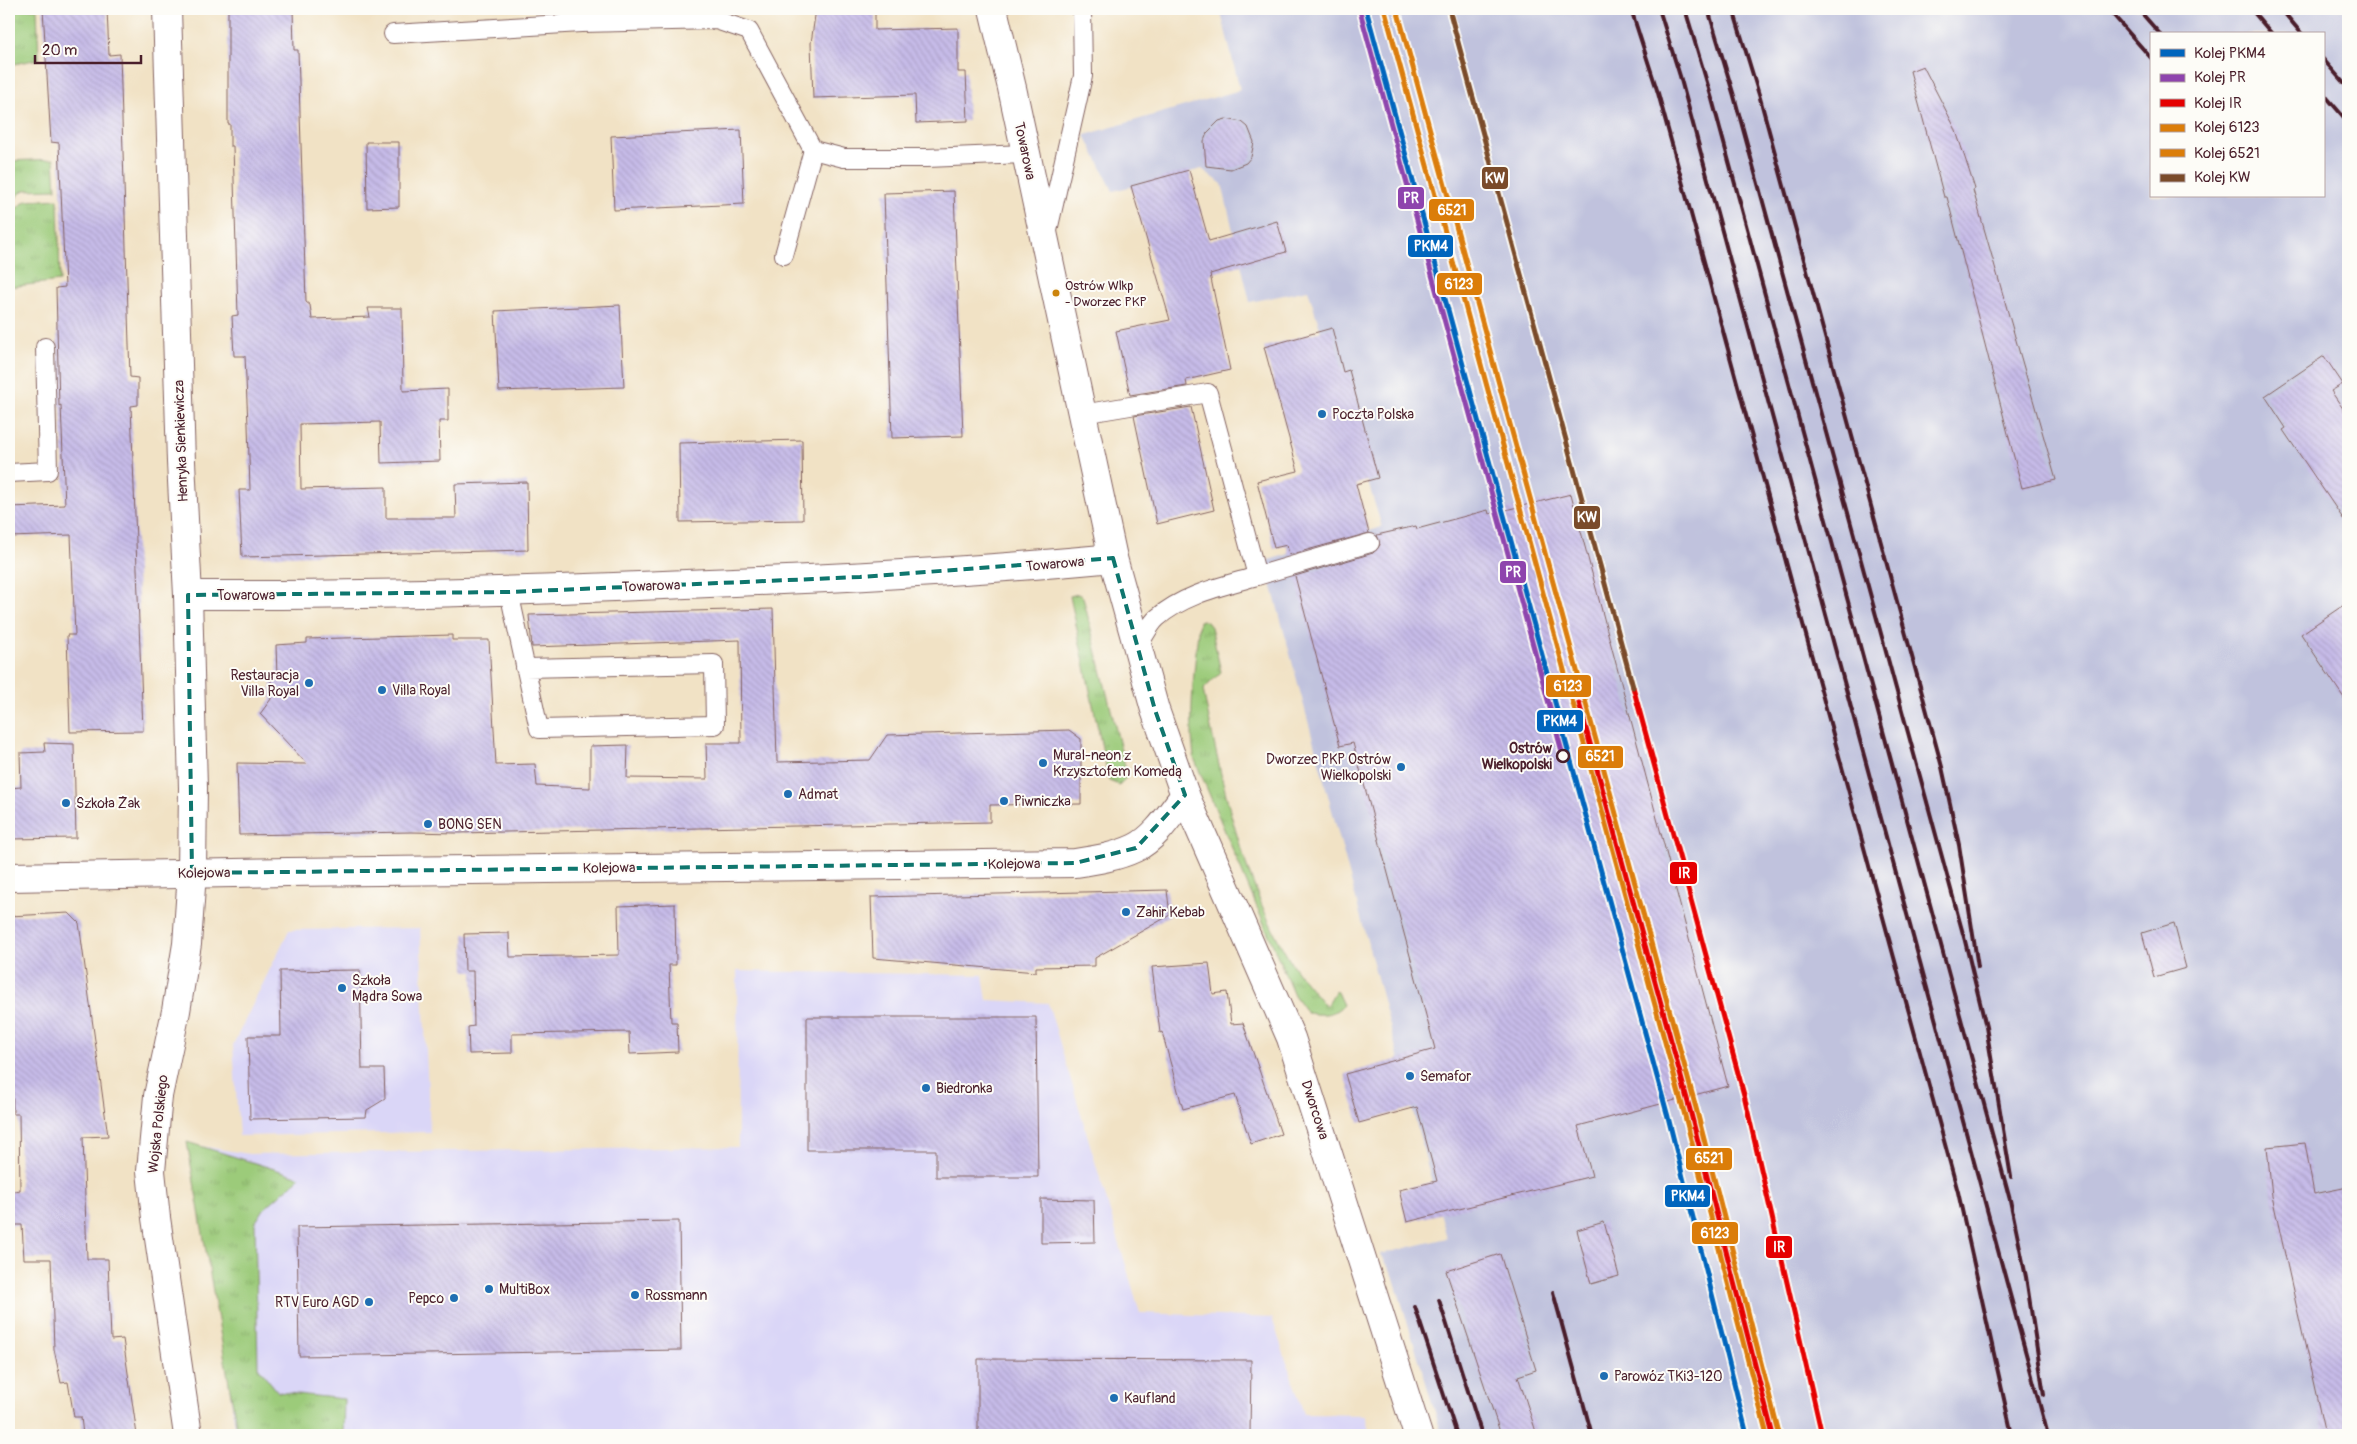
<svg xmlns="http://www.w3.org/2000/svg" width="2357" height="1444" font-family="Pangolin,sans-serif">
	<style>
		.built { fill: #dad6f7 }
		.railway { fill: #c0c2dd; fill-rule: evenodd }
		.grass { fill: url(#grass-tufts); stroke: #737552 }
		.building { fill: url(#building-back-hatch) }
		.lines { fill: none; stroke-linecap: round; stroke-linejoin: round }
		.lane-casing { stroke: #846361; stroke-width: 20 }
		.street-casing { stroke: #846361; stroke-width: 30 }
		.secondary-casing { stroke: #846361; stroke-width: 30 }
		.lane { stroke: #fff; stroke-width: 18 }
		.street { stroke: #fff; stroke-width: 28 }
		.secondary { stroke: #fff; stroke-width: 28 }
		.rail { stroke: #4a1f2b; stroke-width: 4 }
		.rail-1-casing { stroke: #fdfcf7; stroke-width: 9 }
		.rail-2-casing { stroke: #fdfcf7; stroke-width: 9 }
		.rail-3-casing { stroke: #fdfcf7; stroke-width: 9 }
		.rail-4-casing { stroke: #fdfcf7; stroke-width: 9 }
		.rail-5-casing { stroke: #fdfcf7; stroke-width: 9 }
		.rail-6-casing { stroke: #fdfcf7; stroke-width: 9 }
		.rail-1 { stroke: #0065bd; stroke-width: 5 }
		.rail-2 { stroke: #8e44ad; stroke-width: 5 }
		.rail-3 { stroke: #e50000; stroke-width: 5 }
		.rail-4 { stroke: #db7d09; stroke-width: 5 }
		.rail-5 { stroke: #db7d09; stroke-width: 5 }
		.rail-6 { stroke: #7a4b2a; stroke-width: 5 }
		.marked { fill: none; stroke: #0f766e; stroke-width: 4; stroke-dasharray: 10 6; stroke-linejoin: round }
		.bus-dot { fill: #cc840b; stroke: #fdfcf7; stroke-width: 2 }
		.poi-dot { fill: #1f6fb2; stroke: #fdfcf7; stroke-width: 2 }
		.stop-dot { fill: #fdfcf7; stroke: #4a1f2b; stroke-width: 2.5 }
		.labels { text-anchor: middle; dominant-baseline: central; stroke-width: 4; stroke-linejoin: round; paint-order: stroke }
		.bus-label { font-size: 13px; fill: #4a1f2b; stroke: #fdfcf7; text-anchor: start }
		.street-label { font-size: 14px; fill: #4a1f2b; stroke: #fdfcf7 }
		.poi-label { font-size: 14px; fill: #4a1f2b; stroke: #fdfcf7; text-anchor: start }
		.stop-label { font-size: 14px; font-weight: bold; fill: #4a1f2b; stroke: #fdfcf7; text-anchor: end }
		.line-badge { stroke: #fdfcf7; stroke-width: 2 }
		.badge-label { font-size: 14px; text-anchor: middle; font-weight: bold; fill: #fff }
	</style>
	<defs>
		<pattern id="grass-tufts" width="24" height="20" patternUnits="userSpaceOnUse" patternTransform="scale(1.25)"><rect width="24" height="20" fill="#9ccb7a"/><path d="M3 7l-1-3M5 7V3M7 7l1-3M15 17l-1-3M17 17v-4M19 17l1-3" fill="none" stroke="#88ae6a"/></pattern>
		<pattern id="building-back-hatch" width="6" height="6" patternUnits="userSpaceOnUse" patternTransform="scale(1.25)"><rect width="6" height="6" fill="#c6bbe8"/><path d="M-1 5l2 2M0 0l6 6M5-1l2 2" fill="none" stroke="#aca0c7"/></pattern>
	</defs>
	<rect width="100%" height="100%" fill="#fdfcf7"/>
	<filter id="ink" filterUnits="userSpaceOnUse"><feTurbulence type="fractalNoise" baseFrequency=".02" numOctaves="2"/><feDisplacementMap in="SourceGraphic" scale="10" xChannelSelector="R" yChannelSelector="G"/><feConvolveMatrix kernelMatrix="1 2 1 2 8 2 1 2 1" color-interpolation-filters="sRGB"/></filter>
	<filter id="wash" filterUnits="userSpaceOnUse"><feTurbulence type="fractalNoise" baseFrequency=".0096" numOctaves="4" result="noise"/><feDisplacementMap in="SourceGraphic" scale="20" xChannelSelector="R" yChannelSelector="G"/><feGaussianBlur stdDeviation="1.12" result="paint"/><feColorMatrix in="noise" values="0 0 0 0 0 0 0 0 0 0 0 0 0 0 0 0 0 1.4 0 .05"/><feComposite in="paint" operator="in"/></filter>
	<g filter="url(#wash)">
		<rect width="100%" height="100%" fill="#f1e2c5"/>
		<g class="built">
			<polygon points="420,928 430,1132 239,1136 233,1045 289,930"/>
			<polygon points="737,971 983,975 987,1000 1048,1003 1140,1313 1272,1318 1304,1414 1365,1415 1370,1435 236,1435 195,1145 249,1154 738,1147"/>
		</g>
		<path class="railway" d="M1220,9H2348V1435H1442L1393,1275L1381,1254L1447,1238L1265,561L1382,527L1308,290L1250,302L1222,184L1202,169L1113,191L1085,135L1240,90ZM2151,34H2323V196H2151Z"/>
		<g class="grass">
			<polygon points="9,9 37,9 39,59 9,65"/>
			<polygon points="54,159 56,189 24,190 9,204 9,161"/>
			<polygon points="58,199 60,281 9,287 9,214 26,201"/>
			<polygon points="1078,594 1083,597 1126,770 1126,778 1119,785 1109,781 1070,596"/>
			<path d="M1202,620L1207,622L1211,627L1221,672L1203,690C1222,782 1241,879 1290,961C1300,977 1314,992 1326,1007L1336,990L1343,1005C1333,1016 1321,1015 1307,1013L1294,995L1194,758C1188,713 1195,665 1199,621Z"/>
			<polygon points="187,1142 300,1177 264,1209 255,1223 258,1367 278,1392 344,1399 343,1435 238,1435"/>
		</g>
		<g id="blocks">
			<g class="building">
				<polygon points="43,9 107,9 109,55 120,54 130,377 138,378 138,405 131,406 143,731 70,732 67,635 75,635 71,535 9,537 9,507 65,505 61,405 59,406 56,288 65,287 59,143 51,142"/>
				<polygon points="228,9 293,9 294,50 298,50 306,302 310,305 312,319 370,317 368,308 402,308 403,391 448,389 448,421 439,421 440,461 381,463 380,422 300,424 301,489 386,487 386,518 456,518 455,484 527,482 528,550 242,557 239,490 250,490 248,425 245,356 234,356 232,316 238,315 233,146 230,146 230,124 228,124"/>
				<polygon points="816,9 875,9 875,30 958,28 958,72 966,72 968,121 916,123 915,95 813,98 811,43"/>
				<polygon points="1923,66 1955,128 1966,161 1975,189 1973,190 2056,480 2022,488 1947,197 1944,197 1910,71"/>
				<polygon points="1226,119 1242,122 1248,127 1254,142 1251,157 1246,163 1231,169 1206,166 1204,141 1207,133 1219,121"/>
				<polygon points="741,130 744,204 614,210 611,136"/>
				<polygon points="366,142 399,142 399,207 367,208"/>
				<polygon points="1189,170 1209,241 1277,221 1286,252 1210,274 1230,370 1186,380 1187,386 1130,395 1116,331 1170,320 1131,186"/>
				<polygon points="954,191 963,436 892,438 884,193"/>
				<polygon points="620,305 624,387 499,391 495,311"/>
				<polygon points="1332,328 1343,372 1349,370 1378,478 1356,484 1369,533 1289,555 1287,545 1274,548 1257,481 1298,471 1264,347"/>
				<polygon points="2324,356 2343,384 2331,391 2348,416 2348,526 2283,430 2286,428 2265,396"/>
				<polygon points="1191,407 1214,510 1157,524 1134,416"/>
				<polygon points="802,440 803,520 680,522 679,443"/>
				<polygon points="1571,494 1728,1086 1578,1126 1592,1176 1407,1222 1399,1190 1437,1181 1417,1107 1359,1123 1345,1074 1435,1049 1353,743 1340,746 1295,576 1373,553 1380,545 1377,535 1416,526 1417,529 1488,510 1489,514"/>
				<polygon points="2348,602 2348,704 2301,634"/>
				<polygon points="773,609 777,762 870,760 887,735 1069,730 1081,739 1081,804 990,805 990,822 457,833 411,832 239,835 237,763 307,764 260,714 271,699 271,678 277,677 276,645 307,643 307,639 452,635 452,640 489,640 496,765 535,764 537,786 590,788 590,746 628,745 627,778 707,779 706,743 741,743 740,640 532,647 529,615"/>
				<polygon points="44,743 74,744 76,838 9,839 9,788 21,787 20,753 45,752"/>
				<polygon points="1167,890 1170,915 1095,958 1095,966 1036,967 1036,972 873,958 871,897"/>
				<polygon points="675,904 676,965 669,965 671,1022 677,1022 678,1052 630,1054 629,1032 512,1034 512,1053 469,1054 468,1027 474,1026 473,971 465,971 464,934 509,933 510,957 619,955 618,906"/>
				<polygon points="69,913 79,923 108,1136 83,1137 87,1259 108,1259 111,1340 123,1339 137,1435 83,1435 81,1417 74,1417 68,1382 61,1383 54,1349 51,1259 24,1259 22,1225 9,1225 9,1192 20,1190 19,1114 13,1114 12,1061 9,1061 9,916"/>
				<polygon points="2174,923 2186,968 2154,977 2142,933"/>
				<polygon points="1209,963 1213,994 1227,992 1231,1024 1243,1023 1281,1134 1251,1144 1235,1095 1183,1109 1162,1032 1160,1033 1152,967"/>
				<polygon points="360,970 362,1069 384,1069 385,1099 367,1110 366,1117 250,1119 248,1036 281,1036 280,971"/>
				<polygon points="807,1017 1036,1017 1038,1177 936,1177 936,1150 807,1150"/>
				<polygon points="2305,1143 2314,1194 2348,1187 2348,1435 2325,1435 2272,1196 2267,1147"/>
				<polygon points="1041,1199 1094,1200 1095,1242 1041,1243"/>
				<polygon points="679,1221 681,1350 299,1356 297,1227"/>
				<polygon points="1604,1222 1619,1276 1591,1284 1577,1230"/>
				<polygon points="1500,1254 1536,1370 1518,1376 1537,1435 1501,1435 1446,1271"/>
				<polygon points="978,1359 1251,1360 1250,1435 978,1435"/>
			</g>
		</g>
	</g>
	<g filter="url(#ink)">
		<use href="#blocks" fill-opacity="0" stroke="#846361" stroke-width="1"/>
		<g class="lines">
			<g class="lane-casing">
				<g id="lane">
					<polyline points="393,34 581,23 716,20 749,31 813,150 844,158 927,158 1026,154"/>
					<polyline points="1047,235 1083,76 1082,9"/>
					<polyline points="784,255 813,150"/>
					<path d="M1082,414L1208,393L1257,576C1224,586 1184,594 1157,618C1149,625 1144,638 1137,647"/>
					<polyline points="9,473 48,471 45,347"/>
					<polyline points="1257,576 1370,543"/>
					<polyline points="509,592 539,729 715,725 714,664 525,668"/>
				</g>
			</g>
			<g class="street-casing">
				<g id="street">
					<path d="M188,595C362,596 535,591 709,583C844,578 978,571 1113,558"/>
					<path d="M9,877L288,872L1075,863C1095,860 1116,857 1135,848C1156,838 1171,813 1185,795"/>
				</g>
			</g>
			<g class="secondary-casing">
				<g id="secondary">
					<polyline points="167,9 181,462 188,595 193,788 192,873 187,944 176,1011 158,1096 151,1171 156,1218 188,1435"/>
					<polyline points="993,9 1012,88 1113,558 1155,710 1185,795 1291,1038 1418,1435"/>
				</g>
			</g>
			<use href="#lane" class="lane"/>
			<use href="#street" class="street"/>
			<use href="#secondary" class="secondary"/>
			<g class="rail">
				<polyline points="1631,9 1658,93 1958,1192 2012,1435"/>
				<polyline points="1659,9 1680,76 2048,1435"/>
				<polyline points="1685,9 1712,99 2010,1200 2026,1277 2044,1395"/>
				<polyline points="1708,9 1734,96 1965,941 1986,1027 2011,1177"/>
				<polyline points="1733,9 1760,98 1942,767 1959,845 1978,967"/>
				<polyline points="2108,9 2151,58"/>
				<polyline points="2138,9 2160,34"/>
				<polyline points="2251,9 2272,34"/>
				<polyline points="2281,9 2302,34"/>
				<polyline points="2323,59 2348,88"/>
				<polyline points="2323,93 2348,122"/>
				<polyline points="1553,1292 1592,1435"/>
				<polyline points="1439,1300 1482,1435"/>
				<polyline points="1415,1307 1457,1435"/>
			</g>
			<g class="rail-1-casing">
				<polyline id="rail-1" points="1366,9 1668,1117 1747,1435"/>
			</g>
			<g class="rail-2-casing">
				<polyline id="rail-2" points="1360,11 1564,759"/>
			</g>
			<g class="rail-3-casing">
				<g id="rail-3">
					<polyline points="1633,687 1744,1095 1822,1435"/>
					<polyline points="1579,703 1690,1110 1773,1435"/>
				</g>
			</g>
			<g class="rail-4-casing">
				<polyline id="rail-4" points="1385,11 1684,1112 1767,1435"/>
			</g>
			<g class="rail-5-casing">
				<polyline id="rail-5" points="1397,9 1696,1108 1779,1433"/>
			</g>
			<g class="rail-6-casing">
				<polyline id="rail-6" points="1449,9 1633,687"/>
			</g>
			<use href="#rail-1" class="rail-1"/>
			<use href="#rail-2" class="rail-2"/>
			<use href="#rail-3" class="rail-3"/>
			<use href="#rail-4" class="rail-4"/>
			<use href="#rail-5" class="rail-5"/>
			<use href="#rail-6" class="rail-6"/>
		</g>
	</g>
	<path class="marked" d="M1113,558L1155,710L1185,795L1136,848L1075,863L192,873L188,595L509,592L860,577Z"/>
	<circle class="bus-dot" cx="1056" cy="293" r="4.5"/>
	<g class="poi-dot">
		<circle cx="1322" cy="414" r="5"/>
		<circle cx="309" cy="683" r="5"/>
		<circle cx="382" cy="690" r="5"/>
		<circle cx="1043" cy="763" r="5"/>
		<circle cx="1401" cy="767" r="5"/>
		<circle cx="788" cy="794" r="5"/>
		<circle cx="1004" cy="801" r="5"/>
		<circle cx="66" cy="803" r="5"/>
		<circle cx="428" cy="824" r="5"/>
		<circle cx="1126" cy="912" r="5"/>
		<circle cx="342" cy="988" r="5"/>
		<circle cx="1410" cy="1076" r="5"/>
		<circle cx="926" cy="1088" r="5"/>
		<circle cx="489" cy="1289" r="5"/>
		<circle cx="635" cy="1295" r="5"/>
		<circle cx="454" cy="1298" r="5"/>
		<circle cx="369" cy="1302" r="5"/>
		<circle cx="1604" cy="1376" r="5"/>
		<circle cx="1114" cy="1398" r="5"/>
	</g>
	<circle class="stop-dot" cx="1563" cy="756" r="6"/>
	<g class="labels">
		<g class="bus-label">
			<text x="1065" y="286">Ostrów Wlkp<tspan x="1065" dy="16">- Dworzec PKP</tspan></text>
		</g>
		<g class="street-label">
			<text transform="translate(1025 151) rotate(78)">Towarowa</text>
			<text transform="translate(181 441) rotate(-92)">Henryka Sienkiewicza</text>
			<text transform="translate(1055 564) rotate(-5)">Towarowa</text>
			<text transform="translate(651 586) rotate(-2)">Towarowa</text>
			<text x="246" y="595">Towarowa</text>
			<text transform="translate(1014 864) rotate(-1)">Kolejowa</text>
			<text transform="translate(609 868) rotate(-1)">Kolejowa</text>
			<text transform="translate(204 873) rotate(-1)">Kolejowa</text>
			<text transform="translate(1315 1110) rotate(72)">Dworcowa</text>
			<text transform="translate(158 1124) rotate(-84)">Wojska Polskiego</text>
		</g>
		<g class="poi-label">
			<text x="1332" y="414">Poczta Polska</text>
			<text x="299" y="675" text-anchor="end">Restauracja<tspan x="299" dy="16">Villa Royal</tspan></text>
			<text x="392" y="690">Villa Royal</text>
			<text x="1053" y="755">Mural-neon z<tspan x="1053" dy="16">Krzysztofem Komedą</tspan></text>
			<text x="1391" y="759" text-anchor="end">Dworzec PKP Ostrów<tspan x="1391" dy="16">Wielkopolski</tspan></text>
			<text x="798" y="794">Admat</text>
			<text x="1014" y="801">Piwniczka</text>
			<text x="76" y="803">Szkoła Żak</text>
			<text x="438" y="824">BONG SEN</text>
			<text x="1136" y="912">Zahir Kebab</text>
			<text x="352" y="980">Szkoła<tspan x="352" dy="16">Mądra Sowa</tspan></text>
			<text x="1420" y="1076">Semafor</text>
			<text x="936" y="1088">Biedronka</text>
			<text x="499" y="1289">MultiBox</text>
			<text x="645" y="1295">Rossmann</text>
			<text x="444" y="1298" text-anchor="end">Pepco</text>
			<text x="359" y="1302" text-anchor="end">RTV Euro AGD</text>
			<text x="1614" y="1376">Parowóz TKi3-120</text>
			<text x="1124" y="1398">Kaufland</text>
		</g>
		<g class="stop-label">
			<text x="1552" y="748">Ostrów<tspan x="1552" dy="16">Wielkopolski</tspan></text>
		</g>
	</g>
	<g class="line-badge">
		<rect x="1481" y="166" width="28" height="24" rx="5" fill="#7a4b2a"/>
		<rect x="1397" y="186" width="28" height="24" rx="5" fill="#8e44ad"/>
		<rect x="1428" y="198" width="47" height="24" rx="5" fill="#db7d09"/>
		<rect x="1407" y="234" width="47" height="24" rx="5" fill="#0065bd"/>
		<rect x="1436" y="272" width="47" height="24" rx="5" fill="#db7d09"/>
		<rect x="1573" y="505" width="28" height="25" rx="5" fill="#7a4b2a"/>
		<rect x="1499" y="560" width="28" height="24" rx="5" fill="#8e44ad"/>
		<rect x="1545" y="674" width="47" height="24" rx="5" fill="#db7d09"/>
		<rect x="1536" y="709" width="48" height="24" rx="5" fill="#0065bd"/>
		<rect x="1577" y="745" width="47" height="24" rx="5" fill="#db7d09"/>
		<rect x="1669" y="861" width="29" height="24" rx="5" fill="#e50000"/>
		<rect x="1685" y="1147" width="48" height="24" rx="5" fill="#db7d09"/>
		<rect x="1664" y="1184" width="47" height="24" rx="5" fill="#0065bd"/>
		<rect x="1691" y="1221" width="48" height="24" rx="5" fill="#db7d09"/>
		<rect x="1765" y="1235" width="28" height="24" rx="5" fill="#e50000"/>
	</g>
	<g class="badge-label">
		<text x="1495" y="183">KW</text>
		<text x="1411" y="203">PR</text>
		<text x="1452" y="215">6521</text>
		<text x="1431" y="251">PKM4</text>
		<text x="1459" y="289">6123</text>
		<text x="1587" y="522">KW</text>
		<text x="1513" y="577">PR</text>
		<text x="1568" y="691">6123</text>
		<text x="1560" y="726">PKM4</text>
		<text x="1600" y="761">6521</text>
		<text x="1684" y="878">IR</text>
		<text x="1709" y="1163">6521</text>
		<text x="1688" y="1201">PKM4</text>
		<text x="1715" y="1238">6123</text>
		<text x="1779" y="1252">IR</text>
	</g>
	<rect width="2357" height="1444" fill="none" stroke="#fdfcf7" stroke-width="30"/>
	<rect x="2150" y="32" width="175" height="165" fill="#fdfcf7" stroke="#b5a4a5"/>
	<rect x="2160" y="49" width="25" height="8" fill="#0065bd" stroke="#b5a4a5"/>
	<text x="2194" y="58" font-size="15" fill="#4a1f2b">Kolej PKM4</text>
	<rect x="2160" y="74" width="25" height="8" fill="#8e44ad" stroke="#b5a4a5"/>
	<text x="2194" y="82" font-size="15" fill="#4a1f2b">Kolej PR</text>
	<rect x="2160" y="99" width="25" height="8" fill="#e50000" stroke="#b5a4a5"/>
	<text x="2194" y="108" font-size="15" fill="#4a1f2b">Kolej IR</text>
	<rect x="2160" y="124" width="25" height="8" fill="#db7d09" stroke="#b5a4a5"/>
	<text x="2194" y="132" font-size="15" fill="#4a1f2b">Kolej 6123</text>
	<rect x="2160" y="149" width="25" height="8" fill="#db7d09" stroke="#b5a4a5"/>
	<text x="2194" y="158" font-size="15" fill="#4a1f2b">Kolej 6521</text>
	<rect x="2160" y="174" width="25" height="8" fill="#7a4b2a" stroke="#b5a4a5"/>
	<text x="2194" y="182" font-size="15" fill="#4a1f2b">Kolej KW</text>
	<path d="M35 55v8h106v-8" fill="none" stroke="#4a1f2b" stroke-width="2.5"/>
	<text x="42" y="55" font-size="15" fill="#4a1f2b" stroke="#fdfcf7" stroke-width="4" paint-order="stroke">20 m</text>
</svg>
